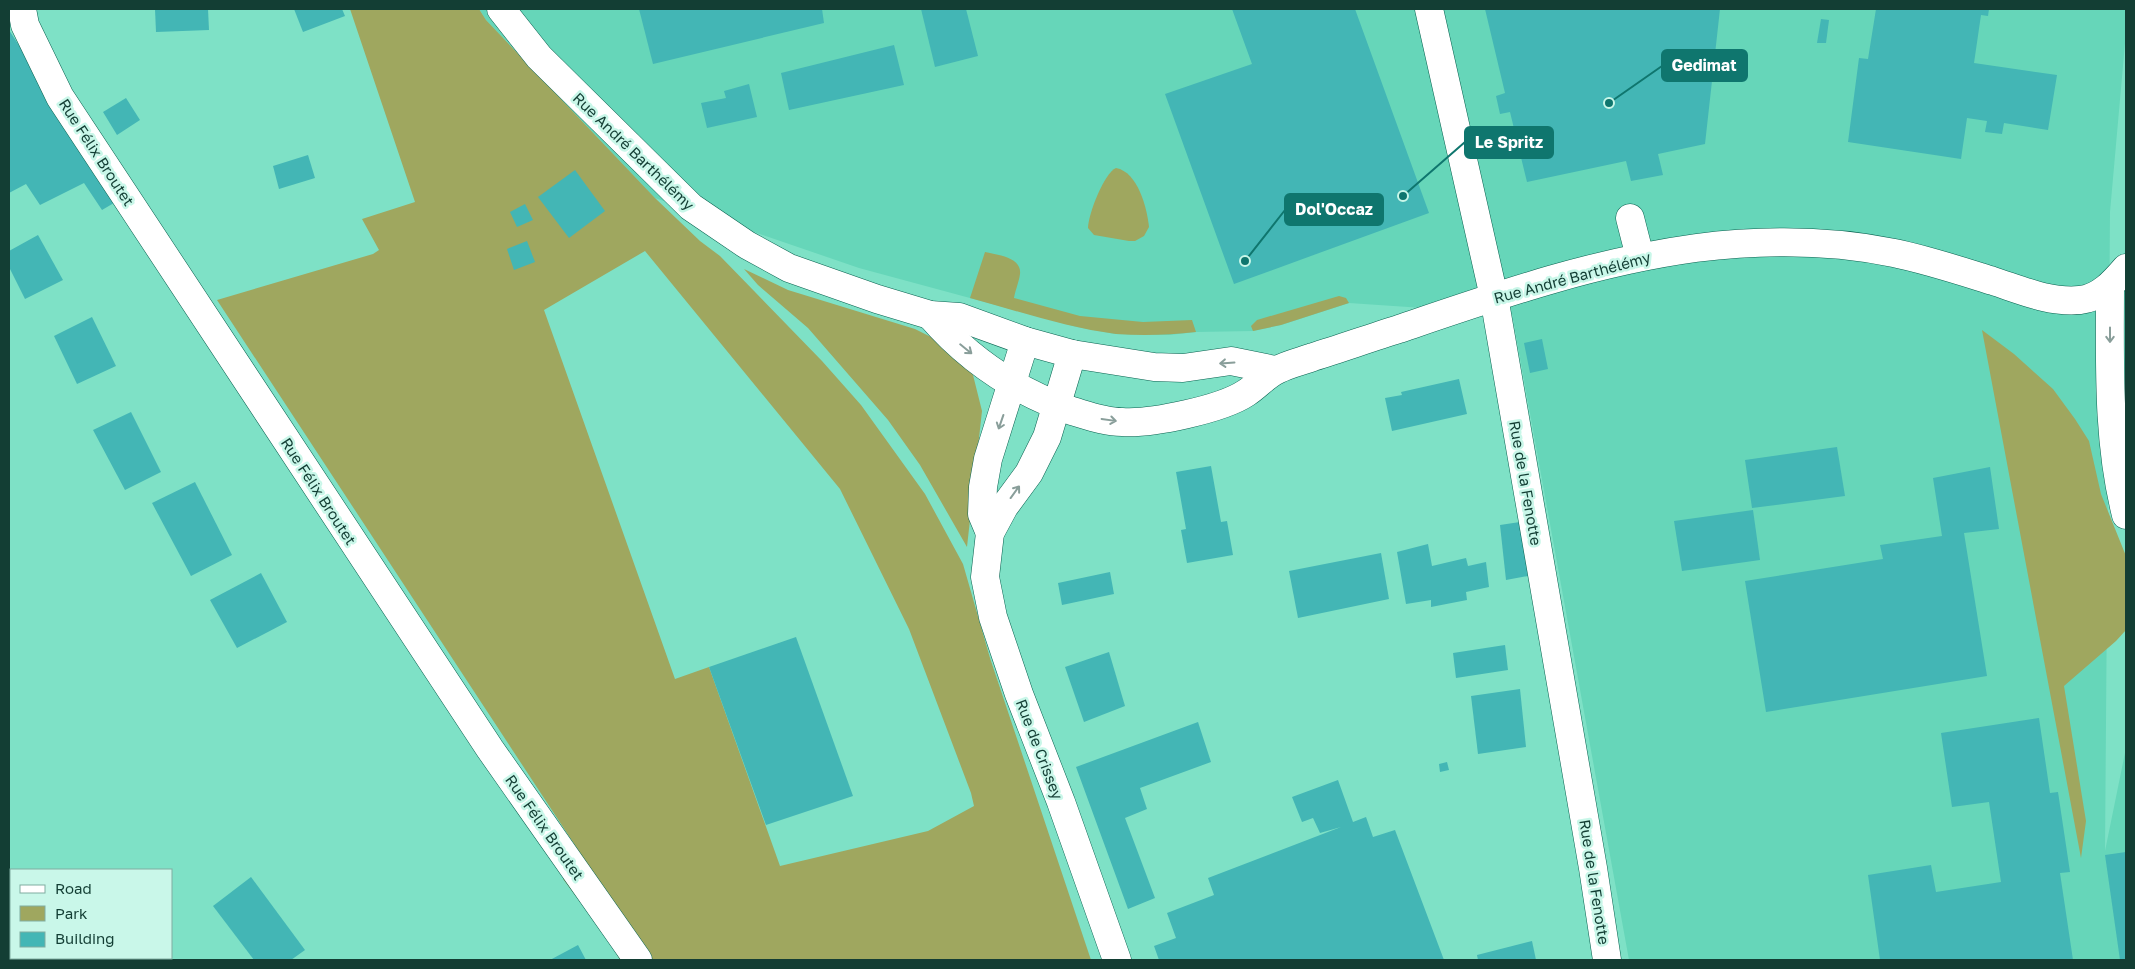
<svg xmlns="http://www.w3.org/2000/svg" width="2135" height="969" font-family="'Golos Text',sans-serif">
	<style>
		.built { fill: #66d6b9 }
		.green { fill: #9fa75f; fill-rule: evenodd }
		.building { fill: #43b6b5 }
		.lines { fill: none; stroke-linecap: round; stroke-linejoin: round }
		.minor-casing { stroke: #096250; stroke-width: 29 }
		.minor { stroke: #fff; stroke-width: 28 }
		.oneway { stroke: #899e9a }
		.labels { text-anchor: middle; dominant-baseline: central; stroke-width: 5; stroke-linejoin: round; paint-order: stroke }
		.street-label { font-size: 15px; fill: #133e34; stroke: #c9f7e9 }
		.leader { fill: none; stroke: #0f766e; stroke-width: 2 }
		.callout-dot { fill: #0f766e; stroke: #c9f7e9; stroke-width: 2 }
		.callout { fill: #0f766e; stroke: #0f766e; stroke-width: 2 }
		.callout-label { font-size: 16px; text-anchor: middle; font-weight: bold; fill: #fff }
	</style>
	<rect width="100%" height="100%" fill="#7ee1c6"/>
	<polygon class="built" points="479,9 2126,9 2126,32 2110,212 2105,851 2126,748 2126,960 1629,960 1512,314 1349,303 1281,325 1253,331 1196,332 1169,335 1115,334 1077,327 859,268 655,198 486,20"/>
	<g class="green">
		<path d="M350,9H479L486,20L655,198L700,241L720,256L822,361L861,405L925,494L963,564L990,658L1091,960H620L607,938L563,879L584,859L217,300L373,254L379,250L362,219L415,202ZM645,251L840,489L909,629L971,793L974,806L928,831L780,866L709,667L675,679L544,310Z"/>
		<path d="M1116,168C1138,172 1147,208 1149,227L1144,236L1135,241H1129L1094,235L1088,228C1088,215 1104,173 1116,168Z"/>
		<path d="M985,252C997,255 1022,257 1020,274C1019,282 1015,291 1014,298L1080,316L1143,322L1192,320L1196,332C1170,335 1143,336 1116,334C1067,328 1018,311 970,298Z"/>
		<polygon points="744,269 788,290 915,329 939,341 959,355 973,375 982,411 967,547 920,465 888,420 808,328 758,285"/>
		<polygon points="1339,296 1346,298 1349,303 1281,325 1253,331 1251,326 1257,320"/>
		<polygon points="1982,330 2014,354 2053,389 2075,419 2089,441 2101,494 2126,556 2126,630 2116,641 2064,686 2086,821 2081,858"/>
	</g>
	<g class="building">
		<polygon points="155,9 208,9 209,30 156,32"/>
		<polygon points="294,9 342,9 345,16 303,32"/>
		<polygon points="639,9 822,9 824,23 653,64"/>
		<polygon points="921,9 966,9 978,56 935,67"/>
		<polygon points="1232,9 1355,9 1429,213 1234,284 1165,94 1252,64"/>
		<polygon points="1485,9 1720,9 1705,144 1658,154 1663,175 1631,181 1626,161 1527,182 1510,112 1500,114 1496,96 1505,93"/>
		<polygon points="1876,9 1989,9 1988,16 1981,15 1974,63 2057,75 2048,130 2004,123 2002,134 1985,132 1987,121 1967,118 1961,159 1848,142 1859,58 1868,59"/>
		<polygon points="1821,19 1829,20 1826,43 1817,43"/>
		<polygon points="9,30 119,200 102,210 84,183 40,205 26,184 9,193"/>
		<polygon points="894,45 904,85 789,110 781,73"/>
		<polygon points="749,84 757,117 707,128 701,103 726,98 724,91"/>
		<polygon points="126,98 140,120 117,135 103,112"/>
		<polygon points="308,155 315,178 279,189 273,166"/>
		<polygon points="575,170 605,211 569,238 538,197"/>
		<polygon points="525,204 533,220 517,227 510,212"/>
		<polygon points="38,235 63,280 25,299 9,267 9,251"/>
		<polygon points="527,241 535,262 514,270 507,249"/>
		<polygon points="92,317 116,366 77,384 54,336"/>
		<polygon points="1542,339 1548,369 1530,373 1524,343"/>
		<polygon points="1459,379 1467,414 1392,431 1385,398 1402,395 1401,392"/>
		<polygon points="131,412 161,472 125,490 93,430"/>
		<polygon points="1837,447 1845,496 1752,508 1745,460"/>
		<polygon points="1211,466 1221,522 1227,521 1233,555 1187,563 1181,530 1186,529 1176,472"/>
		<polygon points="1990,467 1999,529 1964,533 1987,676 1766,712 1745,581 1883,559 1880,545 1942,536 1933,478"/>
		<polygon points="195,482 232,555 191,576 152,503"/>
		<polygon points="1753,510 1760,560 1682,571 1674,521"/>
		<polygon points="1520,522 1528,576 1506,580 1500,525"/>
		<polygon points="1428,544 1432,566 1466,558 1468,566 1486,562 1489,587 1466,592 1467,600 1431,607 1431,600 1406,604 1397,552"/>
		<polygon points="1381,553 1389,599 1298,618 1289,571"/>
		<polygon points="1110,572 1114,594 1062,605 1058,583"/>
		<polygon points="261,573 287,622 237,648 210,600"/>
		<polygon points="796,637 853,796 766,825 709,667"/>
		<polygon points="1505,645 1508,670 1456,678 1453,653"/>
		<polygon points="1109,652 1125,706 1084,722 1065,667"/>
		<polygon points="1520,689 1526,747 1478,754 1471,696"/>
		<polygon points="2039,718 2050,793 2058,792 2070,872 2060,873 2073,960 1880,960 1868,875 1931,865 1936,892 2001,882 1989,802 1952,807 1941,733"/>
		<polygon points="1198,722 1211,762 1140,788 1147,809 1125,818 1155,898 1128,909 1076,767"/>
		<polygon points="1447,762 1449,770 1440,772 1439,764"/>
		<polygon points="1338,780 1353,822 1366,817 1373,837 1395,830 1444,960 1159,960 1154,946 1176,938 1167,913 1214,895 1208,878 1341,827 1320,833 1313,818 1302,822 1292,797"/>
		<polygon points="2126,852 2126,960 2120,960 2105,855"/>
		<polygon points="251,877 305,950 291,960 254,960 213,906"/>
		<polygon points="1532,941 1536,960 1478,960 1477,955"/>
		<polygon points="578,945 586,960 550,960"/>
	</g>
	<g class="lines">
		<g class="minor-casing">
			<g id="minor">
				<polyline points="22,9 25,25 60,97 490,749 638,960"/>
				<polyline points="501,9 539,57 691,207 747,245 789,268 877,299 930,315 959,317 1025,341 1072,354 1154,367 1183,368 1231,361 1275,370"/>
				<polyline points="1429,9 1494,297 1593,868 1607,960"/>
				<polyline points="1630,218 1640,257"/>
				<path d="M2110,287C2110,363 2107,440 2126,515"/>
				<path d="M930,315C969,360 1017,392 1072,411C1089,416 1105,422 1122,422C1152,424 1222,409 1246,393C1257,386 1266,375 1277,370C1288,364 1302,361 1313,357C1342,348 1370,338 1399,329C1496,296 1593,262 1696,248C1760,240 1831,240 1894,253C1928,260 1961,271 1993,281C2021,290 2050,303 2080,300C2100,298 2114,282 2126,268"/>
				<polyline points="1072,354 1047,437 1029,473 1004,507 990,533 985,577 993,617 1019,694 1061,802 1117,960"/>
				<polyline points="990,533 982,514 983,487 988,459 1025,341"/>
			</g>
		</g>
		<use href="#minor" class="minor"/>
	</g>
	<defs><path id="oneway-shaft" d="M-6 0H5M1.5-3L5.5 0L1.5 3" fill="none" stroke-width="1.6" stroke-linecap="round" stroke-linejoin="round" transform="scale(1.25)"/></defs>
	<g class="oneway">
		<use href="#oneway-shaft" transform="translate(2110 335) rotate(90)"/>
		<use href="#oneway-shaft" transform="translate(966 349) rotate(39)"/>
		<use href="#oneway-shaft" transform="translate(1227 363) rotate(176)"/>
		<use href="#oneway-shaft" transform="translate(1109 420) rotate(8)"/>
		<use href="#oneway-shaft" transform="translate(1001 422) rotate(109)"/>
		<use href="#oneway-shaft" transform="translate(1015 492) rotate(-54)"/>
	</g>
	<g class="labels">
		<g class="street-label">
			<text transform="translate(634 151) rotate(44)">Rue André Barthélémy</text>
			<text transform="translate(97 152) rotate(57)">Rue Félix Broutet</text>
			<text transform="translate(1572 277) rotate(-15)">Rue André Barthélémy</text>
			<text transform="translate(1526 483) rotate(80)">Rue de la Fenotte</text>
			<text transform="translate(319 491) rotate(57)">Rue Félix Broutet</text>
			<text transform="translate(1040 749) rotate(69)">Rue de Crissey</text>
			<text transform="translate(545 827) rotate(55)">Rue Félix Broutet</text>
			<text transform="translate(1595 882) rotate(81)">Rue de la Fenotte</text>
		</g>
	</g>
	<path class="leader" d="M1609 103L1662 66M1403 196L1465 142M1245 261L1285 210"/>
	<g class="callout-dot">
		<circle cx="1609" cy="103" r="5"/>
		<circle cx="1403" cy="196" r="5"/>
		<circle cx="1245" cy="261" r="5"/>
	</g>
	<g class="callout">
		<rect x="1662" y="50" width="85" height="31" rx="5"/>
		<rect x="1465" y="127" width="88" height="31" rx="5"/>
		<rect x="1285" y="194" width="98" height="31" rx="5"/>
	</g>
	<g class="callout-label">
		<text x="1704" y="71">Gedimat</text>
		<text x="1509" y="148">Le Spritz</text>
		<text x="1334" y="215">Dol'Occaz</text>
	</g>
	<rect width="2135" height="969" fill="none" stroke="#133e34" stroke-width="20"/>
	<rect x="10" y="869" width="162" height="90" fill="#c9f7e9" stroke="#80ada1"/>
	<rect x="20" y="885" width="25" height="8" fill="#ffffff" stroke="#80ada1"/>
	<text x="55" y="894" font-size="15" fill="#133e34">Road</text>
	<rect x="20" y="906" width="25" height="15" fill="#9fa75f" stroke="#80ada1"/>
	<text x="55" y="919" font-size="15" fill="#133e34">Park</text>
	<rect x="20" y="932" width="25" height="15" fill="#43b6b5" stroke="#80ada1"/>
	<text x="55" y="944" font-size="15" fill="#133e34">Building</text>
</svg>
